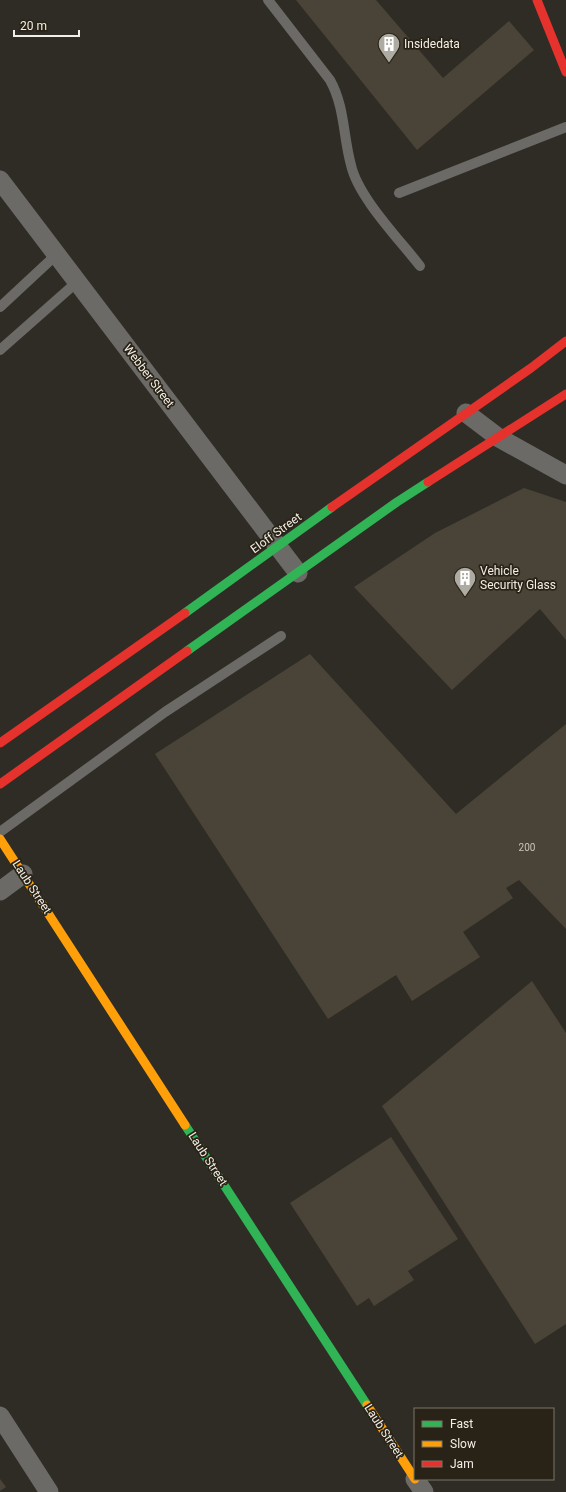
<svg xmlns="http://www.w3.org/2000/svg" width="566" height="1492" font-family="Roboto,sans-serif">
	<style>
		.building { fill: #4a4438 }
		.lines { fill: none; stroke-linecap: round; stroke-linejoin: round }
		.lane { stroke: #6b6a66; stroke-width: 10 }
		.street { stroke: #6b6a66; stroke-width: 19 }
		.fast { stroke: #30b455; stroke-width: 9 }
		.slow { stroke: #ff9f0a; stroke-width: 9 }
		.jam { stroke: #e5322d; stroke-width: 9 }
		.labels { text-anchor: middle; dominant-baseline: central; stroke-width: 3.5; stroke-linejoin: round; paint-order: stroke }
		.number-label { font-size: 10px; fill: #c9c4bb }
		.poi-label { font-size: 12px; fill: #f3efe7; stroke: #292317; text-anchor: start }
		.street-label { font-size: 12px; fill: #f3efe7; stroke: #292317 }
	</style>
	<rect width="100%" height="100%" fill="#2f2c25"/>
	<g class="building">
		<polygon points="296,0 376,0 443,78 509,21 534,50 417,150"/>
		<polygon points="524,488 566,502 566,640 540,609 452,690 354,587 435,533"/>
		<polygon points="310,654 456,814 566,724 566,929 519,880 506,888 513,898 463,932 480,957 412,1001 396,975 328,1019 155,754"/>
		<polygon points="532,981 566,1033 566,1324 535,1344 382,1106"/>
		<polygon points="391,1137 458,1239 408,1271 414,1280 374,1306 369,1298 357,1306 290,1203"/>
		<polygon points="0,1479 6,1487 0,1491"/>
	</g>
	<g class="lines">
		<g class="lane">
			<path d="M268,0L330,80C345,107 343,136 351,165C358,197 399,239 420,266"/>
			<polyline points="399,193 566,127"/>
			<polyline points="0,307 57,254"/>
			<polyline points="0,350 77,282"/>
			<polyline points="0,832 165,712 281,636"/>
		</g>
		<g class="street">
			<polyline points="0,180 298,573"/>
			<polyline points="466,413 499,438 566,475"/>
			<polyline points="0,891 23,874"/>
			<polyline points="0,1416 49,1492"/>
			<polyline points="415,1479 424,1492"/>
		</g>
		<g class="fast">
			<polyline points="185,613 332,507"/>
			<polyline points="187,651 397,502 428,482"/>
			<polyline points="185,1125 367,1405"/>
		</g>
		<g class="slow">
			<polyline points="0,839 185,1125"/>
			<polyline points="367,1405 415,1479"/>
		</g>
		<g class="jam">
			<polyline points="537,0 566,72"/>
			<polyline points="428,482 566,394"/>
			<polyline points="332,507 531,368 566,341"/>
			<polyline points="0,743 185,613"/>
			<polyline points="0,784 187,651"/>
		</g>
	</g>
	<defs>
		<g id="building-pin" transform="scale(1.15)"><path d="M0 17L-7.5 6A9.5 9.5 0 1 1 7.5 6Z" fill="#aeaba3" stroke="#292317"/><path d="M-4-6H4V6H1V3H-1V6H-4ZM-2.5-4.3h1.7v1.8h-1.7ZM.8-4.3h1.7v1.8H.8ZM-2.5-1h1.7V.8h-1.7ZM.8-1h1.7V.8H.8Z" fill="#fff"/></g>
	</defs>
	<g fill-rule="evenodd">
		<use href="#building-pin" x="389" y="44"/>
		<use href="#building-pin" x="465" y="578"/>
	</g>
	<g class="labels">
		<g class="number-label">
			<text x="527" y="847">200</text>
		</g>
		<g class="poi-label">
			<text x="404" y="44">Insidedata</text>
			<text x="480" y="571">Vehicle<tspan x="480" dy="14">Security Glass</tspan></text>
		</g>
		<g class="street-label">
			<text transform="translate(149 376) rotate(53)">Webber Street</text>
			<text transform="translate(276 533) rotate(-36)">Eloff Street</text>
			<text transform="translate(32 887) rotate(57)">Laub Street</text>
			<text transform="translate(208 1159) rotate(57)">Laub Street</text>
			<text transform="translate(384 1431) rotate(57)">Laub Street</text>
		</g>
	</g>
	<rect x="414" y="1408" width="140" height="72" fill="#292317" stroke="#7a756a"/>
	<rect x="422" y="1421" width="20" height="6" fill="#30b455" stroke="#7a756a"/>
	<text x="450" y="1428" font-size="12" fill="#f3efe7">Fast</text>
	<rect x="422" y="1441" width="20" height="6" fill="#ff9f0a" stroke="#7a756a"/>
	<text x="450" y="1448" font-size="12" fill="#f3efe7">Slow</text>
	<rect x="422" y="1461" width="20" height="6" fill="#e5322d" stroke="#7a756a"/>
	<text x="450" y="1468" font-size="12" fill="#f3efe7">Jam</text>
	<path d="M14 30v6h65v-6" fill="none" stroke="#f3efe7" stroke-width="2"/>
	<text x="20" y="30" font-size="12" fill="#f3efe7" stroke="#292317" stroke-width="3" paint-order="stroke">20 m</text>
</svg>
